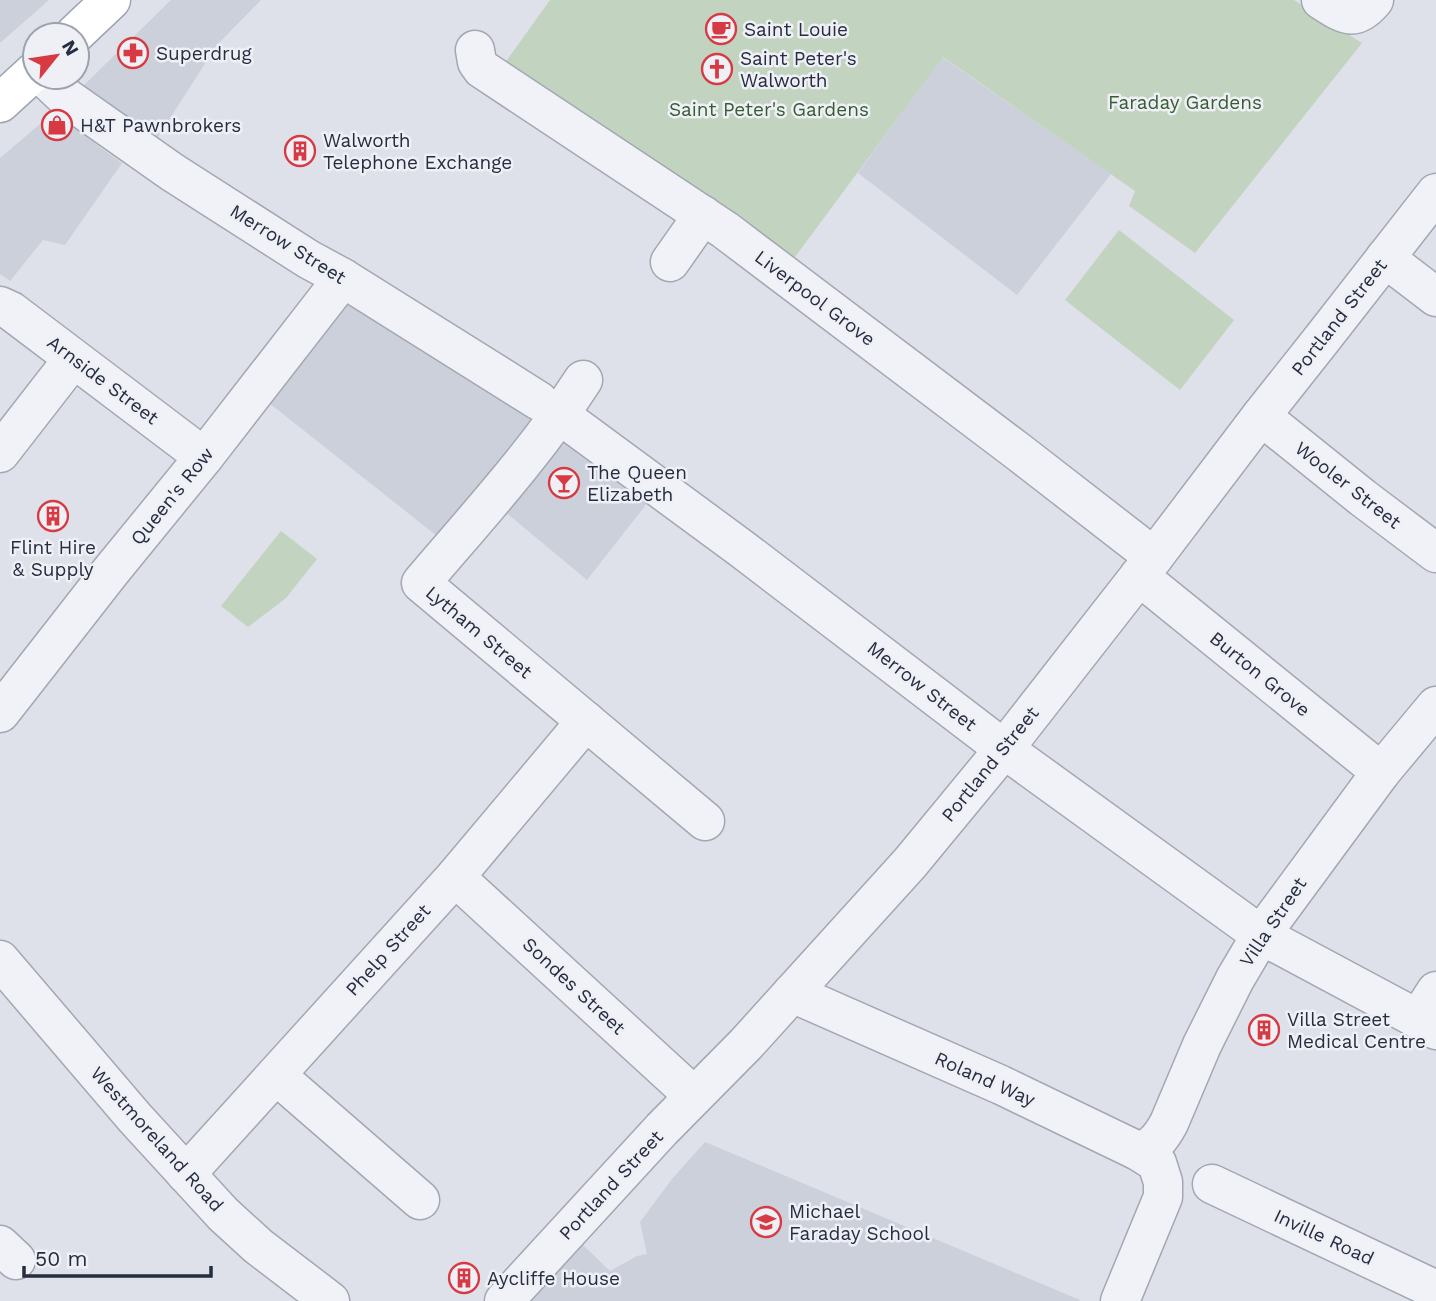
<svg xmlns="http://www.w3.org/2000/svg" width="1436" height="1301" font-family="'Work Sans',sans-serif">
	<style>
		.built { fill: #ccd0db }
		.green { fill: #c2d3bf }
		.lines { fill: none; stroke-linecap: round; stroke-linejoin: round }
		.minor-casing { stroke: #a3a7b3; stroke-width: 41 }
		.major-casing { stroke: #9da4b5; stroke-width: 41 }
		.minor { stroke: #f1f2f7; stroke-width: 38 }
		.major { stroke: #fff; stroke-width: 38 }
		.labels { text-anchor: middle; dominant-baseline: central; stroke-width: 5; stroke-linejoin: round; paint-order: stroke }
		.poi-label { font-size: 19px; fill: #262d41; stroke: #eef0f6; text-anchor: start }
		.park-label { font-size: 19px; fill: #365d32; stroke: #eef0f6 }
		.street-label { font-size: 19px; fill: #262d41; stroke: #eef0f6 }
	</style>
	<rect width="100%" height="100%" fill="#dee1e9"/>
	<g class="built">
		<polygon points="0,0 49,0 0,43"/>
		<polygon points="171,0 261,0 217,45 156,140 84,93 84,85"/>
		<polygon points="942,57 1111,174 1017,295 858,173"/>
		<polygon points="53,113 60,113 101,148 122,163 65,245 43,240 10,281 0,274 0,158"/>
		<polygon points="338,295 534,412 540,432 447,544 259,395"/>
		<polygon points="571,440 652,497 587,580 503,510 559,442"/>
		<polygon points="705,1142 1080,1300 1079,1301 526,1301 582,1244 610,1271 637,1256 647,1254 640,1222 672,1179"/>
	</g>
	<g class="green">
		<polygon points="550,0 1294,0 1362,43 1195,253 1129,206 1135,191 943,57 795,257 505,63"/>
		<polygon points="1119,230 1234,320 1180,390 1065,300"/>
		<polygon points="281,531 317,559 286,598 248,627 221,606"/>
	</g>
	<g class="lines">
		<g class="minor-casing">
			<g id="minor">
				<path d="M1321,0C1344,14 1354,24 1374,0"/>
				<polyline points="475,50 477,62 482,69 725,230 1020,453 1154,557"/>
				<polyline points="44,77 64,96 172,172 308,259 343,278 539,401"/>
				<polyline points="1385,258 1436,297"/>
				<polyline points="670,262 703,215"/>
				<polyline points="0,306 11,311 204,457"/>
				<path d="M583,380C536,453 477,517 421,583L705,821"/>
				<polyline points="560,415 742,549 1004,749 1261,935 1418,1019 1436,1030"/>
				<polyline points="1261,416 1363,498 1436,553"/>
				<polyline points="0,453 73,359"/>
				<polyline points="1139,576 1381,772"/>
				<polyline points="0,713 111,571 204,457 343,278"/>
				<polyline points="455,877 694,1096"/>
				<polyline points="0,960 135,1118 223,1214 258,1246 330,1301"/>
				<polyline points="792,993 1001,1085 1138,1151 1157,1163 1163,1182 1163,1197 1120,1301"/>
				<polyline points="1418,1019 1436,991"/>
				<polyline points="276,1075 420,1200"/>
				<path d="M1138,1151C1153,1149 1162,1136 1169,1123L1202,1045L1235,979L1261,935L1381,772L1436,706"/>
				<polyline points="186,1174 455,877 586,721"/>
				<polyline points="1212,1184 1436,1290"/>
				<polyline points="0,1245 16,1260"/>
				<polyline points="504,1301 662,1129 746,1044 910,863 1004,749 1154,557 1261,416 1322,339 1436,193"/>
			</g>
		</g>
		<g class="major-casing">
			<g id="major">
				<polyline points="74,35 111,0"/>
				<polyline points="0,103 35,71"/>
			</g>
		</g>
		<use href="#minor" class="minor"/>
		<use href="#major" class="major"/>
	</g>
	<defs>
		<g id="cafe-ring" transform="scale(1.575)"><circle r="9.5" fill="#eef0f6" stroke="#d73a42" stroke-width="1.5"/><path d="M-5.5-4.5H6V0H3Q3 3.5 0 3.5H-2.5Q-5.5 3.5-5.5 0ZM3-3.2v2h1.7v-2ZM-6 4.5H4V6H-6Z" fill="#d73a42"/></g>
		<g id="pharmacy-ring" transform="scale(1.575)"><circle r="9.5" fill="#eef0f6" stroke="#d73a42" stroke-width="1.5"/><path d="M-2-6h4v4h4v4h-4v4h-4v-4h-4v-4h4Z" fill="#d73a42"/></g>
		<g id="church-ring" transform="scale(1.575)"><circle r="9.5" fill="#eef0f6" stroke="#d73a42" stroke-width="1.5"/><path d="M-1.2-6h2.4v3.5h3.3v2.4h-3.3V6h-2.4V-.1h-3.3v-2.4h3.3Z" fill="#d73a42"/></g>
		<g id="shop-ring" transform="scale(1.575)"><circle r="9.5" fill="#eef0f6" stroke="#d73a42" stroke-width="1.5"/><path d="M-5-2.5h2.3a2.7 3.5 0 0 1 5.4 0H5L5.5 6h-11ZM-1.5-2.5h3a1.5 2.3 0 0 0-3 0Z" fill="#d73a42"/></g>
		<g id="building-ring" transform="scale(1.575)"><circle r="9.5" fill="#eef0f6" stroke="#d73a42" stroke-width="1.5"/><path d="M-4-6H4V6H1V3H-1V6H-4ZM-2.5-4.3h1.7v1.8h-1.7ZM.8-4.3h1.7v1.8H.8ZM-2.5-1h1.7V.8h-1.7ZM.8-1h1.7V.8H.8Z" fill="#d73a42"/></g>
		<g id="bar-ring" transform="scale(1.575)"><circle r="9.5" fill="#eef0f6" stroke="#d73a42" stroke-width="1.5"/><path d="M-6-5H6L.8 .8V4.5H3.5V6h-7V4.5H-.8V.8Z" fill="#d73a42"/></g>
		<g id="school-ring" transform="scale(1.575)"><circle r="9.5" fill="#eef0f6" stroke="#d73a42" stroke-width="1.5"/><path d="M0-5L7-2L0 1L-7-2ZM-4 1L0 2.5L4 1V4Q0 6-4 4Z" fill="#d73a42"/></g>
	</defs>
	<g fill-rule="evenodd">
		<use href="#cafe-ring" x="721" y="29"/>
		<use href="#pharmacy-ring" x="133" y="53"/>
		<use href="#church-ring" x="717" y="69"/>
		<use href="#shop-ring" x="57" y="125"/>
		<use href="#building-ring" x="300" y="151"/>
		<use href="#bar-ring" x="564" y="483"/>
		<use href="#building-ring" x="53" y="516"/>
		<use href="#building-ring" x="1264" y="1030"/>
		<use href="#school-ring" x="766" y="1222"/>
		<use href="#building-ring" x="464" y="1278"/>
	</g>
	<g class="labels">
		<g class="poi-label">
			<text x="744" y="29">Saint Louie</text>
			<text x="156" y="53">Superdrug</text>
			<text x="740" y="58">Saint Peter's<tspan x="740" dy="22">Walworth</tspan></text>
			<text x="80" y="125">H&amp;T Pawnbrokers</text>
			<text x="323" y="140">Walworth<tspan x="323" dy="22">Telephone Exchange</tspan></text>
			<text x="587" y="472">The Queen<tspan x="587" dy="22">Elizabeth</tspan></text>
			<text x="53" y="547" text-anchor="middle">Flint Hire<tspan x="53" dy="22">&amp; Supply</tspan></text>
			<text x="1287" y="1019">Villa Street<tspan x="1287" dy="22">Medical Centre</tspan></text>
			<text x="789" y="1211">Michael<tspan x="789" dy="22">Faraday School</tspan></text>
			<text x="487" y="1278">Aycliffe House</text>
		</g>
		<g class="park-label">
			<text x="1185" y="102">Faraday Gardens</text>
			<text x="769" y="109">Saint Peter's Gardens</text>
		</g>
		<g class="street-label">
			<text transform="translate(288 244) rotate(32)">Merrow Street</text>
			<text transform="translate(815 298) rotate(37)">Liverpool Grove</text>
			<text transform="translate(1339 317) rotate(-52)">Portland Street</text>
			<text transform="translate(103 380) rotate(37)">Arnside Street</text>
			<text transform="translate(1348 485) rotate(38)">Wooler Street</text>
			<text transform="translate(172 496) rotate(-51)">Queen's Row</text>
			<text transform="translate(479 632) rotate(40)">Lytham Street</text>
			<text transform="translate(1260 674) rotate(39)">Burton Grove</text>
			<text transform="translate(922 686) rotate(38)">Merrow Street</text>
			<text transform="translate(990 764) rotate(-51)">Portland Street</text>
			<text transform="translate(1273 922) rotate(-56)">Villa Street</text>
			<text transform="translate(388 950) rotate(-48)">Phelp Street</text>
			<text transform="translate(574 986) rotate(43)">Sondes Street</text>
			<text transform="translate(985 1079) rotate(24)">Roland Way</text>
			<text transform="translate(157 1139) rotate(48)">Westmoreland Road</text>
			<text transform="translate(611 1185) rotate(-47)">Portland Street</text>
			<text transform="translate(1324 1237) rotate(25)">Inville Road</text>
		</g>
	</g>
	<g transform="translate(56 56) rotate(60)"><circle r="33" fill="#eef0f6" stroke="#9ea2ae" stroke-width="2"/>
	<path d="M0-5L12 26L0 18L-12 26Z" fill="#d73a42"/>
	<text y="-10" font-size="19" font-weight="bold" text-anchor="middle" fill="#262d41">N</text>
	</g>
	<path d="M24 1266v10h187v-10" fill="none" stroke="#262d41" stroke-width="3.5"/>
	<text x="35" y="1266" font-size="21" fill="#262d41" stroke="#eef0f6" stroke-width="5" paint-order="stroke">50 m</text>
</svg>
